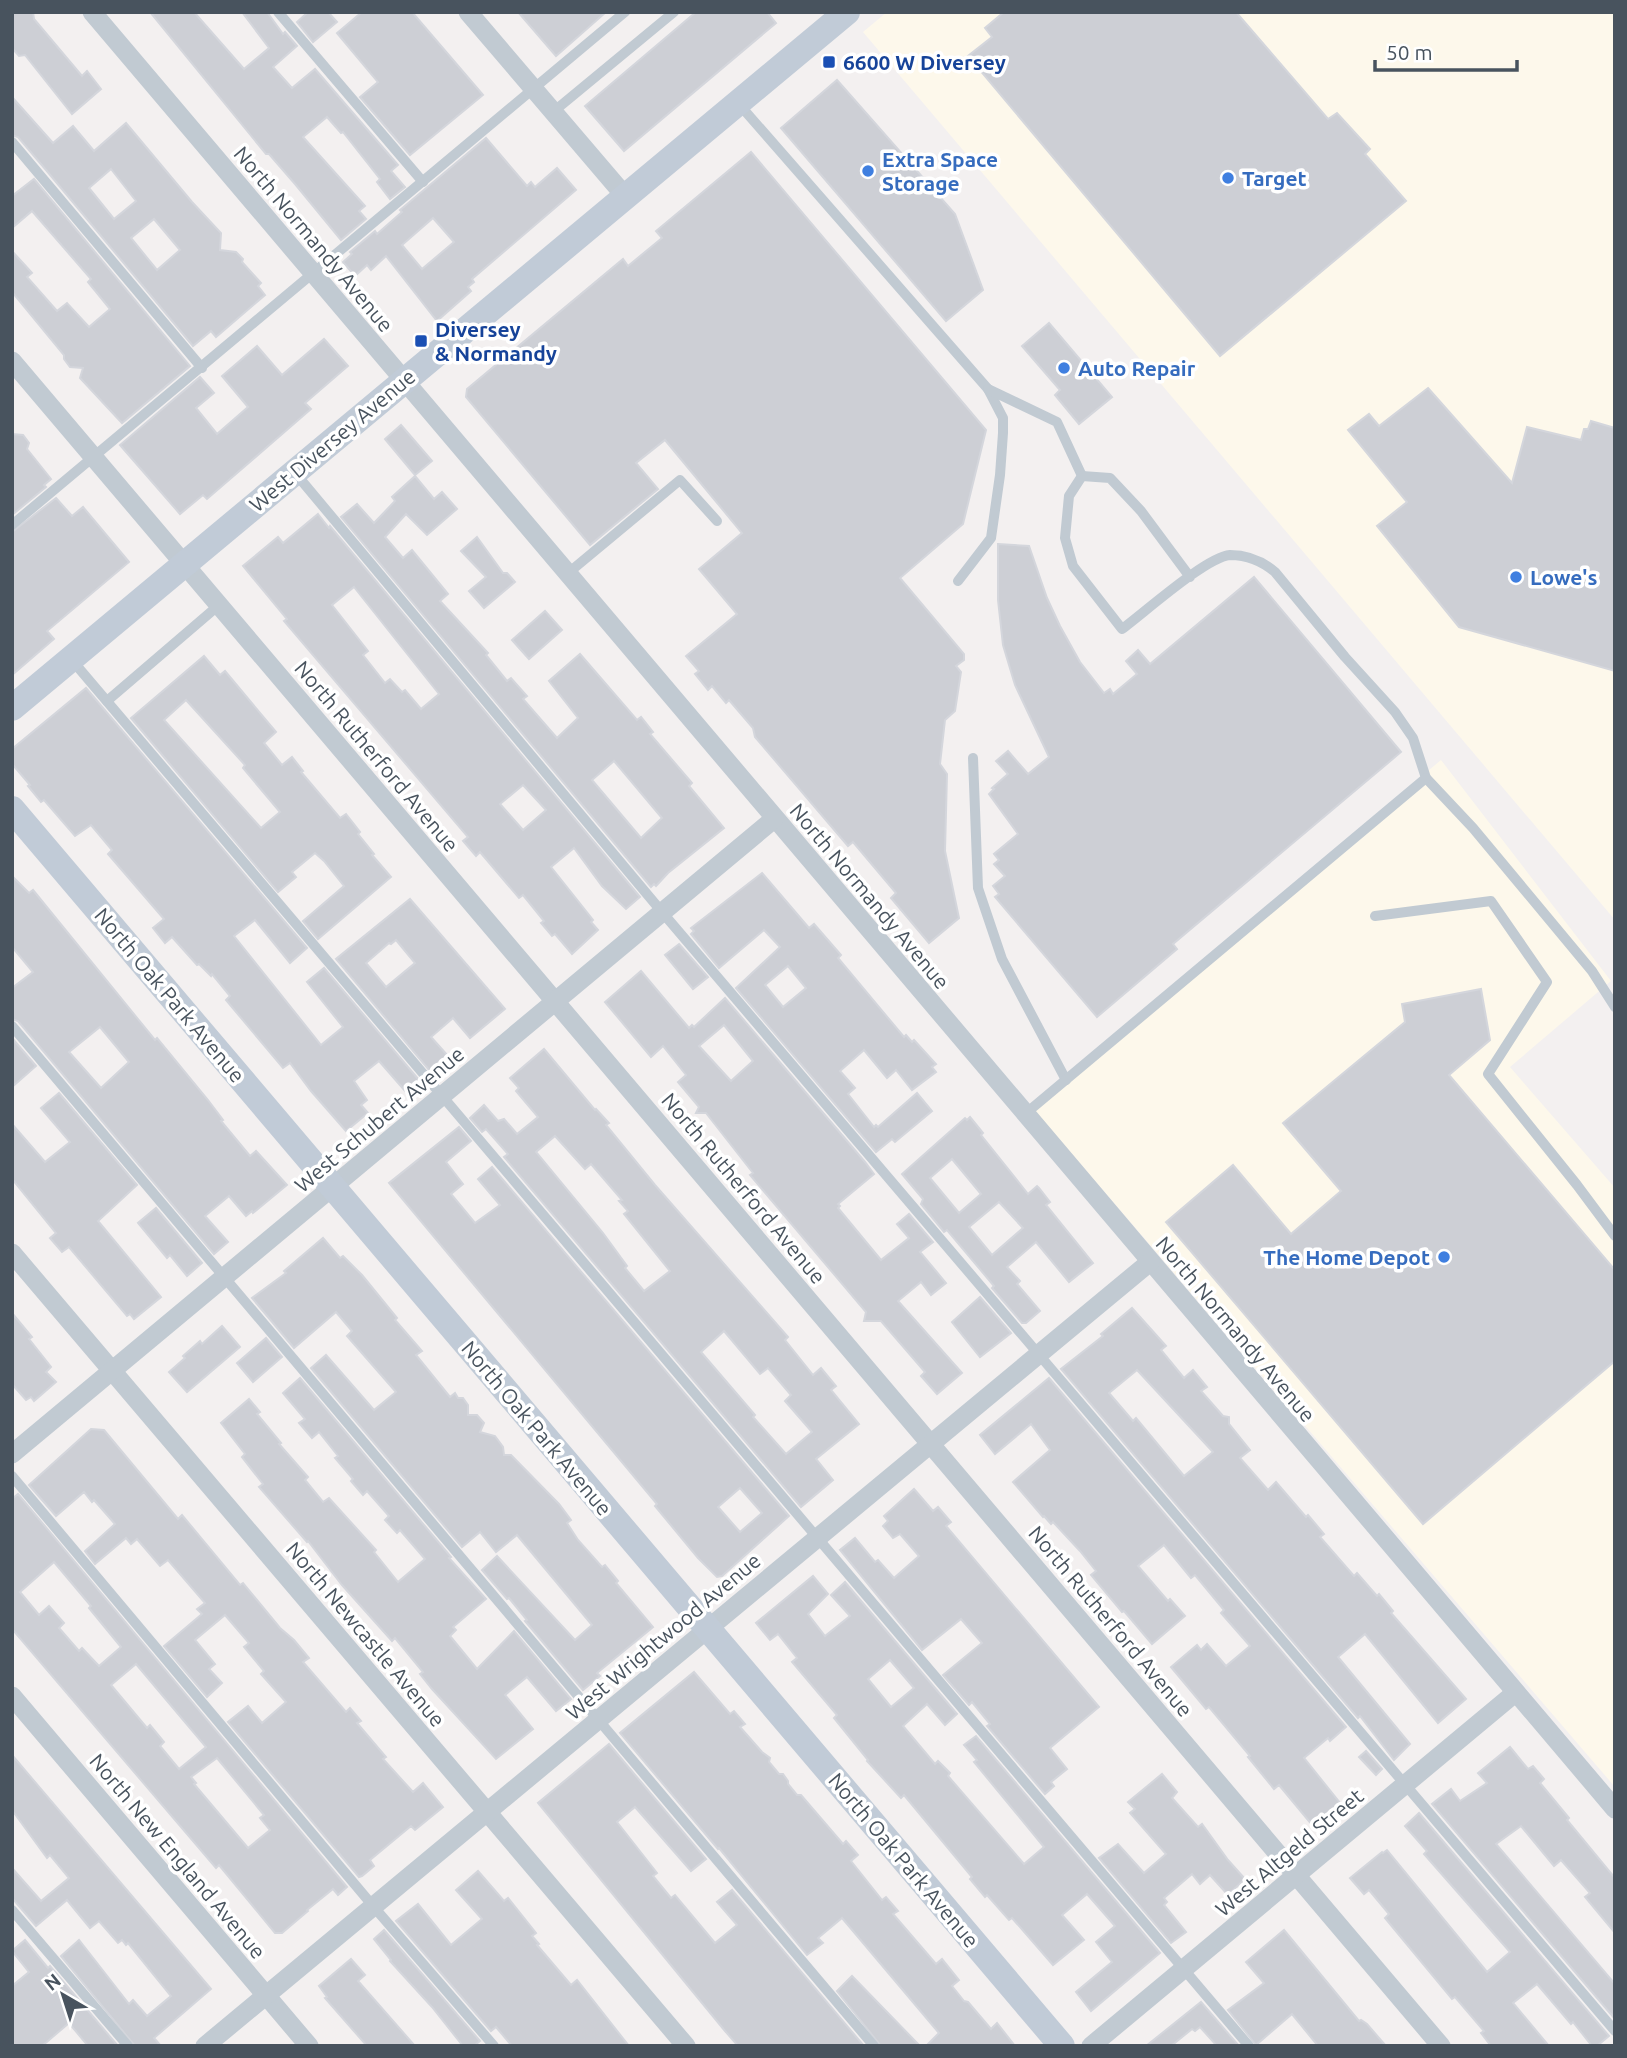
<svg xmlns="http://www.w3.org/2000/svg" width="1627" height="2058" font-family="Ubuntu,sans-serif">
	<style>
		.commercial { fill: #fdf8eb }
		.building { fill: #cdcfd5; stroke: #d4d6dc; stroke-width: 2; fill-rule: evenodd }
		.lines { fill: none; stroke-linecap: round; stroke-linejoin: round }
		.lane { stroke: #c1cad2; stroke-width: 10 }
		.street { stroke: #c1cad2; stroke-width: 19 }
		.secondary { stroke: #c1cbd7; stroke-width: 26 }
		.transit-dot { fill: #1a4fb4; stroke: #fff; stroke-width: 2.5 }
		.shop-dot { fill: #3f7fe0; stroke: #fff; stroke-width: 2.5 }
		.labels { text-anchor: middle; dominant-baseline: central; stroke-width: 7; stroke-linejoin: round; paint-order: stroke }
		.transit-label { font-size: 21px; font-weight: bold; fill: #164399; stroke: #fff; text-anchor: start }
		.shop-label { font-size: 21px; font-weight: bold; fill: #366cbe; stroke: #fff; text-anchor: start }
		.street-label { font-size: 21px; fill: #48535e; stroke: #fff }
	</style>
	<rect width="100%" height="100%" fill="#f3f0f0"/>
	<g class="commercial">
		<polygon points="887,12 1615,12 1615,920 863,32"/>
		<polygon points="1441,760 1611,981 1510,1067 1615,1188 1615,1787 1030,1105"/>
	</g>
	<g class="building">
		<polygon points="12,12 33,12 34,19 82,76 87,71 101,89 72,114 25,55 19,56 12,48"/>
		<polygon points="150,12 194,12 244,69 269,48 242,12 267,12 283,34 285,32 297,46 273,67 292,88 315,69 398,165 391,171 405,187 390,199 377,182 380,179 343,132 341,133 327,117 303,137 365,206 359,211 366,219 341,240 295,184 269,154 266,154"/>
		<polygon points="308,12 328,12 337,22 313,42 297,22"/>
		<polygon points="362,12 412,12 483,95 410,155 360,97 378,82 337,33"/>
		<polygon points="518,12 606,12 556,56"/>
		<polygon points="696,12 767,12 776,23 624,151 585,106"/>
		<polygon points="1004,12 1236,12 1328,119 1337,113 1370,149 1365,154 1406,201 1220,356 968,56 992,37 985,28"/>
		<polygon points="837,80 955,214 983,290 946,321 781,128"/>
		<path d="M12,97L53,143L73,126L94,151L126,123L192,202L221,233L220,250L236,252L243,259L242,262L261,283L258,286L265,295L216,337L211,331L193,346L46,170L18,137L12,135ZM111,169L136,201L114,219L89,188ZM154,219L180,250L157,270L131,238Z"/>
		<path d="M486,138L527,186L531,182L535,187L557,168L576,190L472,279L474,282L468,287L471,291L437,321L386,256L371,270L367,265L355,276L343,262L352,254L350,252L375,231L377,234L402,212L400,210ZM433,218L454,242L422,269L402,245Z"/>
		<polygon points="751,152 986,430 963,524 900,578 964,654 964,660 956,666 961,672 955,711 945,720 940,764 947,774 945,851 959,918 929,943 891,898 896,893 853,842 848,846 755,737 753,728 729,700 726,703 712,686 708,690 695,674 699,671 686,656 737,614 699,569 742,533 665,440 636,463 658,489 590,545 466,397 467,389 623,259 628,266 662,238 656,231"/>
		<polygon points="34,179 190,366 122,423 80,378 83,368 70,367 64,359 64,355 12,292 12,251 32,273 27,277 57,311 67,303 89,327 110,309 88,282 91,279 32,211 12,228 12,196"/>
		<polygon points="1049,323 1112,397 1079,424 1055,395 1060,390 1022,346"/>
		<polygon points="324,339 348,366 305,403 311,409 207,499 203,495 180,514 120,445 200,377 214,393 196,408 217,434 248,407 222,376 257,346 282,375"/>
		<polygon points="1428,388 1512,483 1527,427 1581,440 1584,429 1588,429 1591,421 1615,428 1615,671 1459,627 1377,526 1407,502 1348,430 1369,414 1379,426"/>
		<polygon points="401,425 432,461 415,475 385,439"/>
		<polygon points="12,434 23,435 29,443 27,449 51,479 44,485 46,487 12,515"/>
		<path d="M415,476L434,499L442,492L457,509L427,535L406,514L385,537L403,558L412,550L448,594L440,601L488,653L486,655L507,681L511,678L527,696L523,699L557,738L578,718L549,681L580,654L637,720L641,717L653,732L650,734L692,783L689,786L724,828L668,873L656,886L654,884L651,887L341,517L357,504L374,523L395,501L392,497ZM614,761L662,818L641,838L592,780Z"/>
		<polygon points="56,498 72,516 83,507 129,562 47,631 54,639 12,675 12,532"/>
		<path d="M318,514L329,528L330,526L640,897L626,909L602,886L574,848L551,867L593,920L591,922L598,930L572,954L555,934L552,936L541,923L544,921L523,895L519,898L480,852L476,856L463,841L468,837L284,621L287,619L243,566L278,537L283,543ZM354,587L439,694L421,709L405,690L402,692L390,679L385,683L363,655L368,651L332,605ZM523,785L546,810L523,830L500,804Z"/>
		<polygon points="477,537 503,573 507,573 515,582 484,608 469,591 486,577 461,551"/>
		<polygon points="998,544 1029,546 1047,598 1060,626 1080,662 1104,693 1110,689 1113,694 1137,674 1126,661 1138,650 1150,664 1254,577 1401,752 1173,944 1177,949 1097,1017 995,897 999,894 993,886 1005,876 994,864 999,860 994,854 1018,834 989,794 994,789 992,788 1008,774 996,761 1008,751 1028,774 1049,757 1015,685 1003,645 998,600"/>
		<polygon points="545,611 562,630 529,659 512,640"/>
		<path d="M204,656L220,675L225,671L276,732L264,743L282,765L292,757L303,771L301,772L340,818L346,814L360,832L358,834L374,854L372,855L391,877L318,939L303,921L344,886L324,861L315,853L292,872L296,877L278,892L131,718ZM186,700L245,765L243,768L280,812L261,828L164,720Z"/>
		<polygon points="86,688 307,948 290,963 255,920 234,936 321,1045 343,1027 307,982 324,968 419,1080 406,1092 379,1061 354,1081 367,1100 361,1105 368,1113 346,1131 311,1091 290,1063 283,1068 226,1000 230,996 212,974 211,976 199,964 197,965 172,937 165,943 153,928 164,919 108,854 112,850 91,825 75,836 44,800 41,802 28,786 30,785 12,764 12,749"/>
		<path d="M762,873L809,928L814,924L841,955L838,958L904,1037L906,1035L912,1042L914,1040L936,1064L932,1067L936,1072L912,1090L896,1070L887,1078L864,1050L840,1071L855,1088L848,1094L874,1127L876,1125L878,1127L917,1093L932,1111L895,1142L892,1139L876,1152L736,988L780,947L764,930L719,968L691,934L694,931L691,928ZM788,966L806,988L783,1007L765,985Z"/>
		<path d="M12,876L29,893L33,890L155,1040L157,1038L208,1100L223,1120L221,1121L250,1156L256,1151L287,1185L253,1213L252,1211L246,1216L229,1196L205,1216L228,1242L214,1254L18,1021L12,1019V988L33,972L12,947ZM100,1027L129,1062L101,1088L69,1052Z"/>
		<path d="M410,899L505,1009L470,1038L453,1018L431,1037L448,1056L430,1071L336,959ZM396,940L415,963L386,987L366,963L389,943L391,944Z"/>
		<polygon points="679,944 708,977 693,989 665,955"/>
		<path d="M641,971L689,1028L692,1025L694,1027L725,998L865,1162L874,1174L838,1204L840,1206L838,1208L881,1260L909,1238L897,1224L909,1214L933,1242L920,1252L946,1283L931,1295L921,1282L898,1301L962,1373L937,1394L921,1376L925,1372L881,1321H864L866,1312L750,1175L753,1173L706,1113H696L699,1107L678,1082L686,1075L663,1046L651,1057L605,1002ZM724,1025L753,1061L731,1081L699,1046Z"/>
		<polygon points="1481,989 1490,1040 1449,1075 1615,1270 1615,1361 1423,1524 1166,1222 1233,1165 1291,1234 1341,1191 1283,1123 1405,1022 1402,1004"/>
		<polygon points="12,1038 36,1066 12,1087"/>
		<path d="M544,1049L595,1110L596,1109L609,1123L606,1125L655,1185L788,1337L785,1340L813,1375L821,1368L836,1386L831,1390L859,1424L816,1459L833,1480L801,1507L504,1157L508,1154L486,1129L482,1132L470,1118L484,1105L498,1121L504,1119L517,1134L538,1117L516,1091L519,1088L510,1078ZM555,1136L585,1169L591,1164L622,1200L619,1201L628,1211L624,1214L670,1271L644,1291L625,1268L627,1266L603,1233L536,1152ZM724,1331L760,1374L768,1368L791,1395L785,1401L812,1432L786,1454L753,1417L755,1415L701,1352Z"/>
		<polygon points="59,1093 137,1185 98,1221 161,1297 134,1319 130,1314 127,1316 69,1247 62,1252 50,1238 56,1233 12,1179 12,1124 45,1162 70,1142 41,1108"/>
		<path d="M970,1117L983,1133L981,1135L1028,1194L1037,1186L1039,1188L1050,1202L1046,1205L1093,1263L1069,1282L1036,1242L1007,1267L1020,1281L1017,1284L1040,1311L1026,1323H1022L992,1288L994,1286L947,1230L944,1232L921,1204L923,1199L902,1174L965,1118L967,1120ZM952,1159L981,1194L959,1213L930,1178ZM999,1202L1023,1228L992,1255L969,1227Z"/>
		<path d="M459,1127L471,1141L446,1162L463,1184L451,1194L475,1223L500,1205L478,1179L492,1167L789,1516L722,1576L717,1577L698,1558L655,1506L657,1504L389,1183ZM740,1488L762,1513L740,1532L718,1507Z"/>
		<polygon points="156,1208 202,1263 187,1276 170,1255 167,1258 138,1223"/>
		<polygon points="323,1238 340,1258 343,1256 362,1275 397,1318 395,1320 422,1351 416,1355 450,1397 455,1393 458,1398 463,1398 468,1405 468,1415 477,1415 484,1423 480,1432 495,1436 503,1447 504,1455 511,1455 559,1504 571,1520 567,1523 578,1540 602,1567 605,1565 618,1581 616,1583 653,1627 597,1673 600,1676 583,1690 525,1621 527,1620 509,1598 507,1599 482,1570 497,1556 575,1640 592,1625 517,1535 496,1552 480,1532 462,1547 311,1368 326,1355 374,1410 396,1392 347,1336 352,1331 336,1312 294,1348 252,1298 286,1273 284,1271"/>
		<polygon points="980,1297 1011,1333 980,1357 952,1322"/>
		<path d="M1132,1308L1166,1346L1161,1350L1184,1378L1193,1370L1207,1387L1201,1391L1223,1416L1229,1417V1424L1250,1450L1240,1458L1268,1490L1276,1482L1306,1517L1308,1515L1324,1534L1320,1537L1354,1576L1357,1573L1377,1596L1379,1594L1393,1611L1391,1613L1466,1699L1438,1723L1365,1634L1338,1657L1410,1744L1394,1760L1360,1716L1358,1718L1061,1369L1103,1336L1101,1334ZM1137,1370L1213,1452L1184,1476L1136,1418L1133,1421L1109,1393Z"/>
		<polygon points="12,1313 32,1337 29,1339 51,1367 46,1372 56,1382 34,1401 31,1397 26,1400 12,1384"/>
		<polygon points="222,1326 240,1347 187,1392 169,1372 185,1358 183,1356 200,1341 202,1344"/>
		<polygon points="266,1338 282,1357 253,1382 237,1363"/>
		<polygon points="300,1378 451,1557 449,1558 486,1599 453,1627 456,1630 450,1636 477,1669 514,1631 571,1699 556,1711 527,1677 505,1695 533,1729 496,1759 432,1689 420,1674 423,1672 395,1638 392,1641 342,1585 308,1541 307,1542 259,1487 263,1484 242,1457 245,1454 221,1423 249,1399 260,1412 257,1414 281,1443 279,1444 308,1477 305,1480 323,1502 329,1498 376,1550 374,1552 398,1582 425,1559 400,1530 397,1533 385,1520 389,1516 367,1491 363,1495 351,1481 353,1479 335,1458 338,1456 319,1432 312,1438 299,1423 305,1419 283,1393"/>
		<polygon points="1049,1378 1346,1727 1330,1741 1328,1738 1304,1758 1341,1804 1313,1826 1279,1785 1274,1789 1248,1757 1250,1756 1209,1707 1206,1709 1171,1667 1197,1645 1201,1650 1207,1644 1226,1666 1250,1646 1221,1613 1224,1610 1195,1575 1191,1578 1164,1545 1138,1566 1168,1601 1170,1599 1185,1616 1152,1644 1124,1611 1122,1612 1091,1575 1096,1571 1080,1551 1053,1522 1051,1524 1044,1516 1043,1517 1013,1482 1050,1450 1031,1424 995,1454 980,1435"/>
		<polygon points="91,1429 104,1430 178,1519 182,1515 240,1585 243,1583 280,1628 294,1640 309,1658 303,1662 346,1712 350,1708 361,1721 357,1723 386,1757 383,1759 413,1792 423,1783 443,1807 415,1830 411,1826 370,1860 374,1866 362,1876 359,1877 228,1722 248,1706 262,1723 286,1702 261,1674 264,1671 244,1647 249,1643 225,1615 195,1640 215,1664 209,1669 222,1683 207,1697 164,1646 202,1614 197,1609 205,1603 168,1560 160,1566 137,1539 131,1544 126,1538 95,1564 85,1551 115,1524 94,1500 92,1502 84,1492 56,1516 29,1485"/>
		<polygon points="914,1489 933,1511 938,1507 951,1522 946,1526 1099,1707 1050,1748 1067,1769 1051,1782 1054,1786 1045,1794 987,1726 990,1724 972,1702 969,1705 943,1675 982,1643 961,1619 922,1650 840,1550 855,1538 875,1562 878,1560 894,1578 919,1556 900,1534 893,1538 883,1526 888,1521 884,1516"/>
		<path d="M18,1494L347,1887L338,1895L333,1889L307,1910L308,1911L282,1933H275L219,1865L216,1868L12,1629V1499ZM54,1562L91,1606L89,1608L121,1647L99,1666L82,1648L79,1651L59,1628L64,1623L49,1606L39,1615L20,1592ZM136,1664L206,1747L179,1769L160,1746L164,1742L150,1725L147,1728L111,1685ZM217,1758L264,1815L260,1818L270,1830L248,1848L194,1784L196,1783L191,1777Z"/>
		<path d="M813,1576L828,1594L808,1614L825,1636L850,1616L831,1595L845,1582L957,1714L945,1725L927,1704L903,1726L935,1764L938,1761L950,1773L948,1776L1024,1864L1044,1847L974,1762L977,1760L964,1745L976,1736L1160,1953L1091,2011L1076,1992L1112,1962L1096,1942L1115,1926L1087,1894L1062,1915L1084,1940L1053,1965L1012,1918L1009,1920L987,1895L985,1897L970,1879L972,1877L904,1795L901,1798L867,1761L868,1760L834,1718L837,1715L792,1662L797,1658L778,1634L770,1640L756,1623ZM890,1660L914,1688L891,1707L868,1679Z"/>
		<polygon points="694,1672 730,1714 734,1711 745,1724 740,1727 762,1752 770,1758 769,1762 779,1774 783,1774 788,1781 788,1784 797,1795 801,1795 843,1844 846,1841 858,1855 851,1861 882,1900 886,1897 898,1911 893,1914 936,1964 942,1959 959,1980 952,1986 964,2001 968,2002 991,2029 997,2023 1015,2046 926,2046 939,2033 842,1918 818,1938 823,1943 807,1955 719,1848 718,1849 620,1733"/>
		<polygon points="609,1744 706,1859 691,1871 635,1807 617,1822 657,1873 653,1876 671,1898 675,1895 715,1943 737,1925 717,1902 732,1890 864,2046 738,2046 725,2031 538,1803"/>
		<polygon points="1510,1747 1528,1769 1533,1766 1544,1779 1540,1783 1569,1818 1567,1820 1615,1878 1615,1933 1585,1897 1590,1893 1561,1860 1554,1866 1521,1826 1496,1844 1615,1984 1615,2019 1432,1804 1451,1789 1460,1801 1487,1783 1478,1773"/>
		<polygon points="1366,1751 1382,1769 1376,1775 1359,1757"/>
		<polygon points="12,1755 211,1989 154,2038 161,2046 135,2046 61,1956 79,1940 129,2004 133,2000 147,2016 171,1996 128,1943 126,1945 122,1940 118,1943 99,1921 90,1928 67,1900 36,1926 12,1898 12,1868 41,1901 69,1878 50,1855 47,1858 12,1810"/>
		<polygon points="1162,1774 1177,1792 1172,1798 1198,1827 1202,1824 1228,1860 1245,1879 1228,1895 1210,1875 1200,1884 1192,1874 1164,1898 1167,1902 1164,1905 1186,1932 1171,1943 1099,1858 1118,1844 1144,1873 1166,1854 1130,1813 1135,1809 1128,1802"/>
		<polygon points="1419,1813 1609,2036 1597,2046 1592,2046 1573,2022 1571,2024 1537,1984 1513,2003 1549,2046 1491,2046 1481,2033 1484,2031 1455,1997 1452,1999 1385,1918 1389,1914 1369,1890 1364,1894 1350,1878 1382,1852 1383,1853 1387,1850 1487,1972 1510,1952 1424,1854 1427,1851 1405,1826"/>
		<polygon points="478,1871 504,1901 508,1898 536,1933 532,1936 539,1944 537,1945 571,1985 577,1980 629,2046 512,2046 496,2027 491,2031 396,1921 418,1904 451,1945 482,1919 456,1890"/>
		<polygon points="384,1930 480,2041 474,2046 463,2046 432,2007 390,1961 391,1960 374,1939"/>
		<polygon points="1284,1930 1359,2021 1361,2020 1367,2024 1386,2046 1318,2046 1292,2014 1256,2045 1228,2010 1264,1983 1246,1962"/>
		<polygon points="25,1940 48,1968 50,1966 118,2046 88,2046 69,2023 42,2046 12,2046 12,1986 29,1972 12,1951"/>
		<polygon points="351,1959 365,1975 358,1981 415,2046 367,2046 325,1998 327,1997 319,1986"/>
		<polygon points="852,1976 920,2046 881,2046 837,1991"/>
		<polygon points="1201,2002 1239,2046 1217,2046 1200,2027 1195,2031 1192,2029 1171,2046 1146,2046"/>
	</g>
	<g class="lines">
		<g class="lane">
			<polyline points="278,12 423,182"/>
			<polyline points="738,103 988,389 1003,418 1003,433 1000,475 991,538 958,581"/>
			<polyline points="553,112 674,12"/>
			<polyline points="12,142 202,368"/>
			<polyline points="988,389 1057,422 1082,476"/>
			<polyline points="296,474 662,912 1615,2031"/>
			<polyline points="12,525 625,12"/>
			<polyline points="567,574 680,480 717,521"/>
			<path d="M1190,577L1141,511L1110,478L1082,476L1069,496L1065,538L1073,566L1122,629C1144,613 1206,557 1230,555C1247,555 1262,561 1275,572L1345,657L1395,712L1413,738L1426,778L1473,828L1592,971L1615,1007"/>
			<polyline points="71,659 1249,2046"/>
			<polyline points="107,701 219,605"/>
			<polyline points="973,758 978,888 1002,959 1066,1080"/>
			<polyline points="1375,916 1491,901 1547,982 1488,1074 1577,1185 1615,1236"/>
			<polyline points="12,1026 874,2046"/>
			<polyline points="1025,1114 1426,778"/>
			<polyline points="12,1476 373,1906 494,2046"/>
			<polyline points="12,1910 128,2046"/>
		</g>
		<g class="street">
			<polyline points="92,12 1615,1809"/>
			<polyline points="468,12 625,196"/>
			<polyline points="12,361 1441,2046"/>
			<polyline points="12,1253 686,2046"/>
			<polyline points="12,1454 774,819"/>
			<polyline points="12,1696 309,2046"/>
			<polyline points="205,2046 1150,1262"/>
			<polyline points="1091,2046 1515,1693"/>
		</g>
		<g class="secondary">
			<polyline points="12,708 847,12"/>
			<polyline points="12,809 1062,2046"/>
		</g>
	</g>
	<g class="transit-dot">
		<rect x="822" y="55" width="14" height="14" rx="3.5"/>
		<rect x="414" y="334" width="14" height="14" rx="3.5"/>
	</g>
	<g class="shop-dot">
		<circle cx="868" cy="171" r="7"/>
		<circle cx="1228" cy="178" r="7"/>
		<circle cx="1064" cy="368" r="7"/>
		<circle cx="1516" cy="577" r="7"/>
		<circle cx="1444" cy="1257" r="7"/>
	</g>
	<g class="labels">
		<g class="transit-label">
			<text x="843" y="62">6600 W Diversey</text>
			<text x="435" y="329">Diversey<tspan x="435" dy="24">&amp; Normandy</tspan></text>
		</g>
		<g class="shop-label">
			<text x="882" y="159">Extra Space<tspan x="882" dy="24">Storage</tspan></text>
			<text x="1242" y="178">Target</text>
			<text x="1078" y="368">Auto Repair</text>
			<text x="1530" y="577">Lowe's</text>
			<text x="1430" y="1257" text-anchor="end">The Home Depot</text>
		</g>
		<g class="street-label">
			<text transform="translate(314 239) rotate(50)">North Normandy Avenue</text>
			<text transform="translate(332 440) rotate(-40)">West Diversey Avenue</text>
			<text transform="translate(377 756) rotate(50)">North Rutherford Avenue</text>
			<text transform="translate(870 896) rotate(50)">North Normandy Avenue</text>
			<text transform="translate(170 995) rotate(50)">North Oak Park Avenue</text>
			<text transform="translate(379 1119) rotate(-40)">West Schubert Avenue</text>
			<text transform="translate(744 1188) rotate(50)">North Rutherford Avenue</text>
			<text transform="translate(1236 1329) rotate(50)">North Normandy Avenue</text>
			<text transform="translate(537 1428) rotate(50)">North Oak Park Avenue</text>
			<text transform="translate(1111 1621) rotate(50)">North Rutherford Avenue</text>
			<text transform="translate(366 1634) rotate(50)">North Newcastle Avenue</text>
			<text transform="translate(663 1636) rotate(-40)">West Wrightwood Avenue</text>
			<text transform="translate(1289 1852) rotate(-40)">West Altgeld Street</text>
			<text transform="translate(178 1856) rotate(50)">North New England Avenue</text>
			<text transform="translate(904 1860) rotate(50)">North Oak Park Avenue</text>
		</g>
	</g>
	<rect width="1627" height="2058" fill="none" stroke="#48535e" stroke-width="28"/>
	<g transform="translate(63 1995) rotate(321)" stroke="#ffffff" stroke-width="5" paint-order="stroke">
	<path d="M0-5L12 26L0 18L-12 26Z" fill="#48535e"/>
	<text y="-10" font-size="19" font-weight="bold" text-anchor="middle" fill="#48535e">N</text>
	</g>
	<path d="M1375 60v10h142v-10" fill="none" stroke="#48535e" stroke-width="3.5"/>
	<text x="1386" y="60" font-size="21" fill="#48535e" stroke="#ffffff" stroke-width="5" paint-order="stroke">50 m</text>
</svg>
